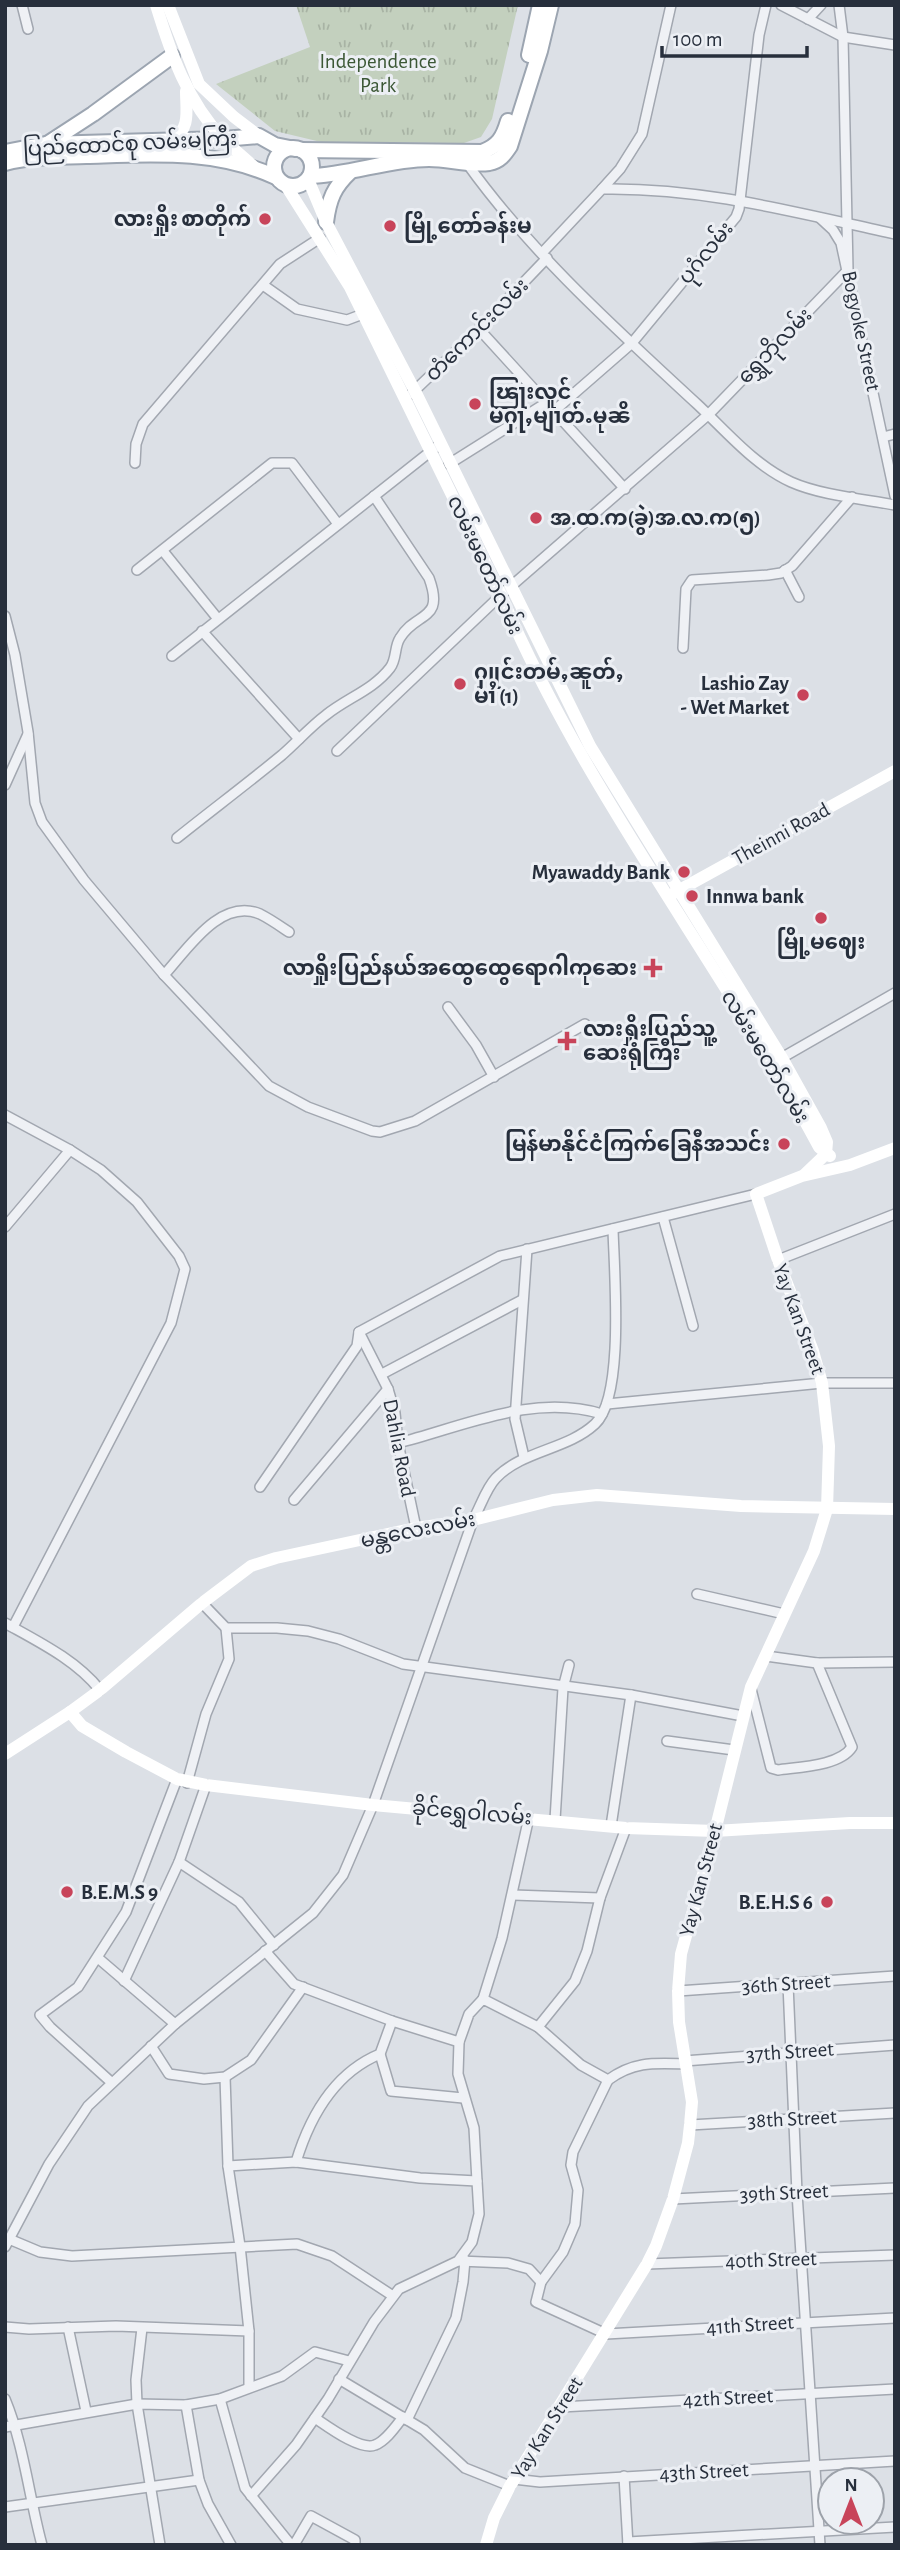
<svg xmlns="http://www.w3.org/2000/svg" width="900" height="2550" font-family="'Alegreya Sans','Noto Sans Myanmar',sans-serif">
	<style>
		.grass { fill: url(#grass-tufts) }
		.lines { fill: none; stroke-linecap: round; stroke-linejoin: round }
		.street-casing { stroke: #a2a7b0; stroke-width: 12 }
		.primary-casing { stroke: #9ca5b1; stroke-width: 18 }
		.street { stroke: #eff1f5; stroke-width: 9 }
		.secondary { stroke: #fff; stroke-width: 12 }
		.primary { stroke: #fff; stroke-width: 14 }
		.poi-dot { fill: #c8445a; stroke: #eceff4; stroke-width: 2.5 }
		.labels { text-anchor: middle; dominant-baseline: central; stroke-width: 6; stroke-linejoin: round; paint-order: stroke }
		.park-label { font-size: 21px; fill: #3b5735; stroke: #eceff4 }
		.street-label { font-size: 21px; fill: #272f3c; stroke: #eceff4 }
		.poi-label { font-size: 21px; font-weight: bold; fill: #272f3c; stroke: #eceff4; text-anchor: start }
	</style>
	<defs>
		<pattern id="grass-tufts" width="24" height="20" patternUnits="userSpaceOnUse" patternTransform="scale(1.75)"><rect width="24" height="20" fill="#c3d0be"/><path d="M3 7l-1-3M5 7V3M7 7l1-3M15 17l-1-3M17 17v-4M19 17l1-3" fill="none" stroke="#a8b3a4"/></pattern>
	</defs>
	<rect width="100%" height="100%" fill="#dce0e6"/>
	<polygon class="grass" points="296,5 518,5 492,119 481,137 464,143 321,142 275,131 216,84 310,47"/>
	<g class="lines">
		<g class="street-casing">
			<g id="street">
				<polyline points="22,5 28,29"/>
				<polyline points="781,5 843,37 895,45"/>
				<polyline points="808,19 821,5"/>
				<path d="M466,162C530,252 616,329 697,404C726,431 754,465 791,482C820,495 863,499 895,505"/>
				<polyline points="602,189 620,169 642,134 671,5"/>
				<polyline points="820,218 833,230 841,243 895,496"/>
				<path d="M542,253L602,189C702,187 798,213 895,234"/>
				<polyline points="263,285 297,309 347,320 363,314"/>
				<polyline points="479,329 625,489"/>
				<polyline points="411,394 479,329 547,258"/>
				<polyline points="554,411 632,343 736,217 739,209 759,35 766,5"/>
				<polyline points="883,437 895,434"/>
				<polyline points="135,463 136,444 143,424 274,271 280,264 320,238"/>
				<polyline points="449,464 546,403"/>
				<polyline points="163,551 218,619"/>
				<polyline points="137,570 272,463 292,463 338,524"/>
				<polyline points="785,570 799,597"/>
				<polyline points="5,616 15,655 28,732 35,803 42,822 84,880 164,975 269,1086 308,1107 372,1131 380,1132 415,1121 585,1024"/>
				<polyline points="202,631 299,739"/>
				<polyline points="683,648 686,589 692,580 768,575 781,573 792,566 852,497"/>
				<polyline points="172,656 440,444"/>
				<polyline points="337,751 501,595 709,414 848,270 843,37 839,5"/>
				<polyline points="5,785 28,734"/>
				<path d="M177,838C212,810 248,783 282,755C297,742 310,727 326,715C347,698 373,690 390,668C397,659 394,647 400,638C416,611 445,622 429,578L374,496"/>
				<path d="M164,975C187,950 220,897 260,914C270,919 280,926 289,932"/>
				<polyline points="448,1007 476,1045 494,1077"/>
				<polyline points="778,1060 895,993"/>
				<polyline points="5,1115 70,1150 101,1170 137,1202 179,1256 185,1269 171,1323 13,1627"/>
				<polyline points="663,1217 693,1326"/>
				<polyline points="5,1227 70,1150"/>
				<polyline points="778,1260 895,1214"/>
				<polyline points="359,1332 388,1389 395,1413 398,1443 416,1528"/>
				<polyline points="382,1374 522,1300"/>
				<polyline points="607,1404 822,1383 895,1383"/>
				<path d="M398,1443C465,1426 533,1393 602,1414"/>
				<polyline points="524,1457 515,1419 527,1249"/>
				<polyline points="260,1487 357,1346 359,1332 500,1256 756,1194"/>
				<polyline points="294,1500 388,1389"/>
				<polyline points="697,1594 784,1614"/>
				<polyline points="202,1603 226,1628 277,1628 308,1631 339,1639 403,1664 631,1695 743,1716"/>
				<path d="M5,1623C39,1642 76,1660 100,1690"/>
				<polyline points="766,1656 817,1663 895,1662"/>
				<path d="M751,1689L771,1768L778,1770C799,1767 840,1766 852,1747L817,1663"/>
				<polyline points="667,1741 734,1750"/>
				<polyline points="187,1783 206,1714 229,1659 226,1628"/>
				<polyline points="555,1820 563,1688 569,1665"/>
				<polyline points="611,1826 631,1695"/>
				<polyline points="179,1862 239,1902 274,1945"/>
				<polyline points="513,1895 600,1898"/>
				<polyline points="265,1951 294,1984 392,2021 459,2042"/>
				<polyline points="98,1958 175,2024"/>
				<polyline points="124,1981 179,1862 206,1785"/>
				<polyline points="788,1984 797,2193 820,2545"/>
				<polyline points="678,1991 895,1976"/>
				<polyline points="483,1999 502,1938 529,1817"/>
				<polyline points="538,2027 575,1981 587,1951 600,1898 626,1828"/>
				<polyline points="151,2046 169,2074 204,2079 225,2077 251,2060 303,1987"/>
				<polyline points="380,2054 391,2091 463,2098"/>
				<polyline points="684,2061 895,2045"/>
				<polyline points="225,2077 228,2166 240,2246 249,2331 249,2387"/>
				<polyline points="608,2080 573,2152 571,2165 578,2190 575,2224 563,2252 541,2282 536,2302 606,2334 895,2318"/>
				<polyline points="111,2082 50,2027 40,2015 78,1987 126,1912 177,1779"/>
				<polyline points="690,2125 895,2113"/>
				<path d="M296,2162C310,2116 334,2073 380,2054L392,2021"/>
				<polyline points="228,2166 296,2162 420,2178 477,2181"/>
				<polyline points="673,2199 895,2188"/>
				<polyline points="9,2239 40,2252 72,2256 297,2244 332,2256 393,2296"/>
				<path d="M5,2247L49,2164L88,2106L175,2024L313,1913L343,1875L373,1805L473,1520C480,1508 486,1488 496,1478C523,1450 567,1450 595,1424C625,1397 614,1270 613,1229"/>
				<polyline points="459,2261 508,2263 529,2269 541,2282"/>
				<polyline points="647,2264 895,2255"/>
				<polyline points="5,2327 29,2329 116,2326 249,2331"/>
				<polyline points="68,2327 86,2411"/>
				<polyline points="142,2328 136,2380 137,2404 160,2545"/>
				<polyline points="339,2379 424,2430 465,2468 510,2486"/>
				<path d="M5,2399C24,2445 29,2497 42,2545"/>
				<polyline points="220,2399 245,2488 291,2545"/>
				<polyline points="186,2405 199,2480 208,2504 231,2545"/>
				<polyline points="561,2407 895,2389"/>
				<path d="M315,2418C327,2426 360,2451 375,2445C386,2441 396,2426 403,2417"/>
				<polyline points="407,2420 456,2318 463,2282 465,2260"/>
				<polyline points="5,2427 137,2404 186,2405 220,2399 282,2376 315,2352 349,2361"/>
				<polyline points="624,2476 628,2545"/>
				<polyline points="514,2479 540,2482 895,2461"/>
				<path d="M251,2496L296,2445L328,2399L374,2322L399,2289L458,2261L472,2242L479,2214L477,2181L474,2128L458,2074L459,2042L469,2014L483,1999L538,2027L581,2065L608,2080C634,2061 654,2063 685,2064"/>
				<polyline points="5,2507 199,2480"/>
				<polyline points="628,2542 895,2527"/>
				<polyline points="294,2545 311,2516 355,2540 355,2545"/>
			</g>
		</g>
		<g class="primary-casing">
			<g id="primary">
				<polyline points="529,55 540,5"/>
				<polyline points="47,144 93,114 172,56"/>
				<circle cx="293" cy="167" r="19"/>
				<path d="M301,150L482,152C498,146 503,138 508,121"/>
				<polyline points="5,152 46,144 223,139 259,136 275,145 295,149"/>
				<path d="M5,163C31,156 59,157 86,156C153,154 214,149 276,177"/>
				<path d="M310,176C350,175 389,159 429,159C449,159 470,166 489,163C500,161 504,155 510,146L540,51L551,5"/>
				<path d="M326,222C329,199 334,187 350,172"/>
			</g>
		</g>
		<use href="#street" class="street"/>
		<g class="secondary">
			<path d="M156,5C171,54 187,101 223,139C233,149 245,158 255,168"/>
			<polyline points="168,5 199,84 234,117 259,136"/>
			<path d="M172,139C191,130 186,110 186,91"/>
			<polyline points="308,179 326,222 415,391 590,746 782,1058 821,1128 827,1142 826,1154 805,1174"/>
			<path d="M285,184L350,287L501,595C584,791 719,960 819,1147L830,1156"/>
			<polyline points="674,893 895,771"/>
			<polyline points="70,1712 82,1726 126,1752 177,1779 206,1785 373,1805 626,1828 715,1831 850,1823 895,1823"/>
			<polyline points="5,1754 70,1712 100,1690 202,1603 251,1566 276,1558 416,1528 473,1520 553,1500 597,1495 741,1506 895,1509"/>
			<polyline points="486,2545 494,2518 510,2486 647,2264 656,2246 673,2199 688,2143 690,2125 692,2102 679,2022 678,1991 681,1954 715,1831 751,1687 814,1551 827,1509 829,1446 822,1383 813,1351 778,1260 756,1194 802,1176 850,1165 895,1148"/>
		</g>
		<use href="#primary" class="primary"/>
	</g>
	<g class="poi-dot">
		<circle cx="265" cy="219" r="7"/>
		<circle cx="390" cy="226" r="7"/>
		<circle cx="475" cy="404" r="7"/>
		<circle cx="536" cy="518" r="7"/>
		<circle cx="460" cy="684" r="7"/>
		<circle cx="803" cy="695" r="7"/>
		<circle cx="684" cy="872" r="7"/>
		<circle cx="692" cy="896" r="7"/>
		<circle cx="821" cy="918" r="7"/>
		<path d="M649.5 957.5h7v7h7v7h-7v7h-7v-7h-7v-7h7z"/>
		<path d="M563.5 1030.5h7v7h7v7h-7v7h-7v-7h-7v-7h7z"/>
		<circle cx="784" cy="1144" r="7"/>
		<circle cx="67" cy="1892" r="7"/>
		<circle cx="827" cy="1902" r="7"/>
	</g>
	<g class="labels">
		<g class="park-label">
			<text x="378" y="61">Independence<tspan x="378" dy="24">Park</tspan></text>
		</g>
		<g class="street-label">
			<text transform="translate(130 144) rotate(-3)">ပြည်ထောင်စု လမ်းမကြီး</text>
			<text transform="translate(706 253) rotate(-51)">ပုဂံလမ်း</text>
			<text transform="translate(477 330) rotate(-45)">တံကောင်းလမ်း</text>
			<text transform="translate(861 331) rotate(78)">Bogyoke Street</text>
			<text transform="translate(775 346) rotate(-46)">ရွှေဘိုလမ်း</text>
			<text transform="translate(485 565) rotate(65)">လမ်းမတော်လမ်း</text>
			<text transform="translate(781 834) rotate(-29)">Theinni Road</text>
			<text transform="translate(765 1057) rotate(59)">လမ်းမတော်လမ်း</text>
			<text transform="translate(799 1319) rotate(70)">Yay Kan Street</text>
			<text transform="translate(399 1448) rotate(79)">Dahlia Road</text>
			<text transform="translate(418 1530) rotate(-11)">မန္တလေးလမ်း</text>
			<text transform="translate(472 1813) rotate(5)">ခိုင်ရွှေဝါလမ်း</text>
			<text transform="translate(701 1880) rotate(-75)">Yay Kan Street</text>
			<text transform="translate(786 1984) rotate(-4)">36th Street</text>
			<text transform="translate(790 2052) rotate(-4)">37th Street</text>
			<text transform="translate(792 2119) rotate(-3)">38th Street</text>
			<text transform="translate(784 2193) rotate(-3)">39th Street</text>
			<text transform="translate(771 2260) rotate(-2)">40th Street</text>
			<text transform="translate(750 2325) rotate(-4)">41th Street</text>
			<text transform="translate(728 2398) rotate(-3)">42th Street</text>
			<text transform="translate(547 2428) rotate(-58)">Yay Kan Street</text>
			<text transform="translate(704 2472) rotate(-3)">43th Street</text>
		</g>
		<g class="poi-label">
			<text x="251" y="219" text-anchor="end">လားရှိုး စာတိုက်</text>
			<text x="404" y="226">မြို့တော်ခန်းမ</text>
			<text x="489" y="392">ၽြႃးလူင်<tspan x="489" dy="24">မႁႃႇမျၢတ်ႉမုၼိ</tspan></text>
			<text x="550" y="518">အ.ထ.က(ခွဲ)အ.လ.က(၅)</text>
			<text x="474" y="672">ႁူင်းတမ်ႇၼူတ်ႇ<tspan x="474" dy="24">မၢႆ (1)</tspan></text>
			<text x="789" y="683" text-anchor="end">Lashio Zay<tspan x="789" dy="24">- Wet Market</tspan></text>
			<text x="670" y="872" text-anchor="end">Myawaddy Bank</text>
			<text x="706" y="896">Innwa bank</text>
			<text x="821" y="942" text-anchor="middle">မြို့မဈေး</text>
			<text x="637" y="968" text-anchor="end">လာရှိုးပြည်နယ်အထွေထွေရောဂါကုဆေး</text>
			<text x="583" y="1029">လားရှိုးပြည်သူ့<tspan x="583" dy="24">ဆေးရုံကြီး</tspan></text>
			<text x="770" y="1144" text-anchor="end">မြန်မာနိုင်ငံကြက်ခြေနီအသင်း</text>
			<text x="81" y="1892">B.E.M.S 9</text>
			<text x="813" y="1902" text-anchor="end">B.E.H.S 6</text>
		</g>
	</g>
	<rect width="900" height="2550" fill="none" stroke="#272f3c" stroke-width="14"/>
	<g transform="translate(851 2501)"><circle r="33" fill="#eceff4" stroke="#9da2aa" stroke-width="2"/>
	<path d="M0-5L12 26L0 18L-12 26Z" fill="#c8445a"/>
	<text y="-10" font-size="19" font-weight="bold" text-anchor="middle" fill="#272f3c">N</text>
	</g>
	<path d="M662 46v10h145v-10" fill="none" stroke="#272f3c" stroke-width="3.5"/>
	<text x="673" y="46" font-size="21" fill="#272f3c" stroke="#eceff4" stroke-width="5" paint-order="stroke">100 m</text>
</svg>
